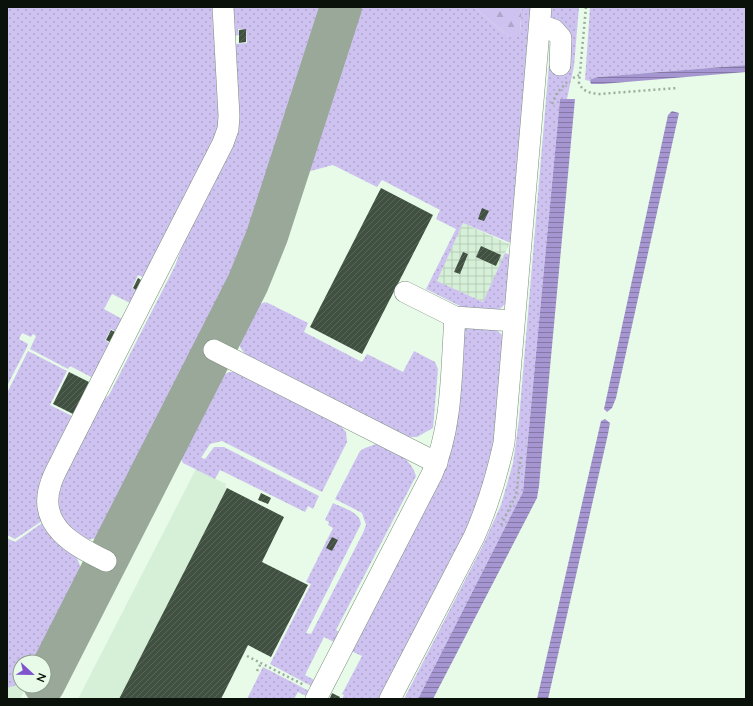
<svg xmlns="http://www.w3.org/2000/svg" width="753" height="706" font-family="Lato,sans-serif">
	<style>
		.built { fill: #d6efd7 }
		.industrial { fill: url(#industrial-grid) }
		.grass { fill: url(#grass-dots) }
		.forest { fill: url(#forest-firs) }
		.water { fill: url(#water-rules) }
		.lines { fill: none; stroke-linecap: round; stroke-linejoin: round }
		.taxiway { stroke: #9aa89a; stroke-width: 42 }
		.building { fill: url(#building-hatch) }
		.minor-casing { stroke: #7d8f7e; stroke-width: 22 }
		.path { stroke: #9cac9d; stroke-width: 2.5; stroke-dasharray: 2 3; stroke-linecap: butt }
		.minor { stroke: #fff; stroke-width: 21 }
	</style>
	<defs>
		<pattern id="industrial-grid" width="8" height="8" patternUnits="userSpaceOnUse"><rect width="8" height="8" fill="#d6efd7"/><path d="M0 4h8M4 0v8" fill="none" stroke="#b6ccb7"/></pattern>
		<pattern id="grass-dots" width="8" height="8" patternUnits="userSpaceOnUse"><rect width="8" height="8" fill="#cec3f0"/><path d="M2 2h.1M6 6h.1" fill="none" stroke="#b0a6cc" stroke-width="1.8" stroke-linecap="round"/></pattern>
		<pattern id="forest-firs" width="22" height="20" patternUnits="userSpaceOnUse"><rect width="22" height="20" fill="#cec3f0"/><path d="M5 1l3.5 6h-7zM16 11l3.5 6h-7z" fill="#b0a6cc"/></pattern>
		<pattern id="water-rules" width="6" height="5" patternUnits="userSpaceOnUse"><rect width="6" height="5" fill="#a595d0"/><path d="M0 2.5h6" fill="none" stroke="#8578a7"/></pattern>
		<pattern id="building-hatch" width="6" height="6" patternUnits="userSpaceOnUse"><rect width="6" height="6" fill="#405041"/><path d="M-1 1l2-2M0 6l6-6M5 7l2-2" fill="none" stroke="#586558"/></pattern>
	</defs>
	<rect width="100%" height="100%" fill="#e7fbe8"/>
	<g class="built">
		<polygon points="196,469 226,484 225,487 227,488 119,699 78,699"/>
		<polygon points="20,684 20,686 27,686 20,699 7,699 7,688"/>
	</g>
	<polygon class="industrial" points="463,223 509,244 483,302 437,281"/>
	<g class="grass">
		<polygon points="7,7 211,7 213,10 220,113 217,135 145,278 138,275 132,288 136,290 130,303 112,294 104,309 122,319 115,331 111,329 105,340 109,343 107,347 110,349 95,379 70,366 68,369 30,349 36,336 33,334 31,337 22,333 19,339 28,344 27,347 7,386"/>
		<path d="M234,7H323L321,26L248,246L235,279L107,529C97,540 91,541 76,538L57,510V482L100,403L109,395L175,266L188,231L225,157L233,44L247,43L246,29H238L239,35L233,36L232,14Z"/>
		<polygon points="357,7 474,7 509,37 520,31 522,7 533,7 513,244 463,223 437,281 483,302 505,253 512,255 506,303 498,311 466,309 426,289 456,229 436,219 440,210 382,180 377,187 333,165 303,173"/>
		<polygon points="549,7 579,7 574,66 567,99 560,99 523,492 418,699 404,699 483,545 501,505 513,463 519,420 549,64 551,35"/>
		<polygon points="590,7 746,7 746,65 598,77 591,79 590,81 585,80"/>
		<polygon points="265,302 265,304 266,302 308,323 304,332 362,362 367,354 403,372 414,351 435,362 438,369 433,428 417,437 406,437 247,357 240,347 241,329 251,308"/>
		<polygon points="468,326 495,328 502,335 504,340 498,428 480,505 381,699 342,699 344,695 342,694 362,656 349,650 442,473 463,331"/>
		<polygon points="28,351 67,371 50,405 76,418 45,519 15,539 7,535 7,393"/>
		<polygon points="229,372 235,372 340,425 346,432 347,442 322,492 222,441 210,444 201,458 205,459 214,447 224,447 319,496 313,509 308,506 305,512 220,470 215,479 183,463 179,452 214,383 219,377"/>
		<path d="M376,444C392,448 412,459 416,476L336,630L341,633L336,643L324,637L305,675L316,681L313,687L270,664L311,584L306,582L333,528L328,525L329,522L325,520L333,503C343,508 360,512 361,524L306,633L311,634L363,533L366,525L362,513L335,499L360,451L365,448Z"/>
		<path d="M45,521C60,537 85,556 81,580L39,662H20V684L7,688V538L15,542Z"/>
		<polygon points="263,667 311,692 308,697 298,692 294,699 247,699"/>
	</g>
	<polygon class="forest" points="474,7 522,7 520,31 514,38 509,37"/>
	<g class="water">
		<polygon points="746,65 746,72 602,84 591,84 590,81 591,79 598,77"/>
		<polygon points="560,99 575,99 539,486 537,498 433,699 418,699 523,492"/>
		<polygon points="672,111 679,113 616,398 612,408 607,412 604,409 668,115"/>
		<polygon points="605,419 610,423 608,434 548,699 537,699 601,421"/>
	</g>
	<g class="lines">
		<polyline class="taxiway" points="44,684 248,283 267,236 341,7"/>
	</g>
	<g class="building">
		<polygon points="246,29 246,42 239,43 239,30"/>
		<polygon points="381,188 433,215 362,354 310,327"/>
		<polygon points="482,208 489,211 484,221 478,219"/>
		<polygon points="481,246 501,255 496,266 476,257"/>
		<polygon points="463,252 468,254 460,274 454,272"/>
		<polygon points="138,278 141,280 136,290 133,288"/>
		<polygon points="111,330 115,332 110,342 106,340"/>
		<polygon points="69,372 89,382 73,414 53,404"/>
		<polygon points="227,488 284,517 262,562 308,585 271,657 248,645 221,699 119,699"/>
		<polygon points="261,493 271,498 268,504 258,500"/>
		<polygon points="332,537 338,540 332,551 326,548"/>
		<polygon points="332,693 340,697 339,699 330,698"/>
	</g>
	<g class="lines">
		<g class="minor-casing">
			<g id="minor">
				<polyline points="540,25 554,30 561,38 560,65"/>
				<polyline points="405,292 455,317 514,321"/>
				<polyline points="214,350 437,463"/>
				<path d="M106,561C75,546 36,526 51,483C54,473 60,464 64,455L223,143L228,129L229,116L223,7"/>
				<path d="M316,699L432,474C453,426 451,370 455,317"/>
				<path d="M390,699L474,537C488,506 497,475 504,443L541,7"/>
			</g>
		</g>
		<g class="path">
			<path d="M586,7L579,83C583,92 590,93 599,94L678,88"/>
			<polyline points="573,78 579,75"/>
			<polyline points="552,104 557,93 567,82"/>
			<polyline points="501,525 516,495 521,456"/>
			<polyline points="247,656 304,685"/>
			<polyline points="257,671 261,663"/>
		</g>
		<use href="#minor" class="minor"/>
	</g>
	<rect width="753" height="706" fill="none" stroke="#0a100a" stroke-width="16"/>
	<g transform="translate(32 674) rotate(112)"><circle r="19" fill="#e7fbe8" stroke="#8f9d8f"/>
	<path d="M0-3L7 15L0 10L-7 15Z" fill="#8054ce"/>
	<text y="-6" font-size="11" font-weight="bold" text-anchor="middle" fill="#0a100a">N</text>
	</g>
</svg>
